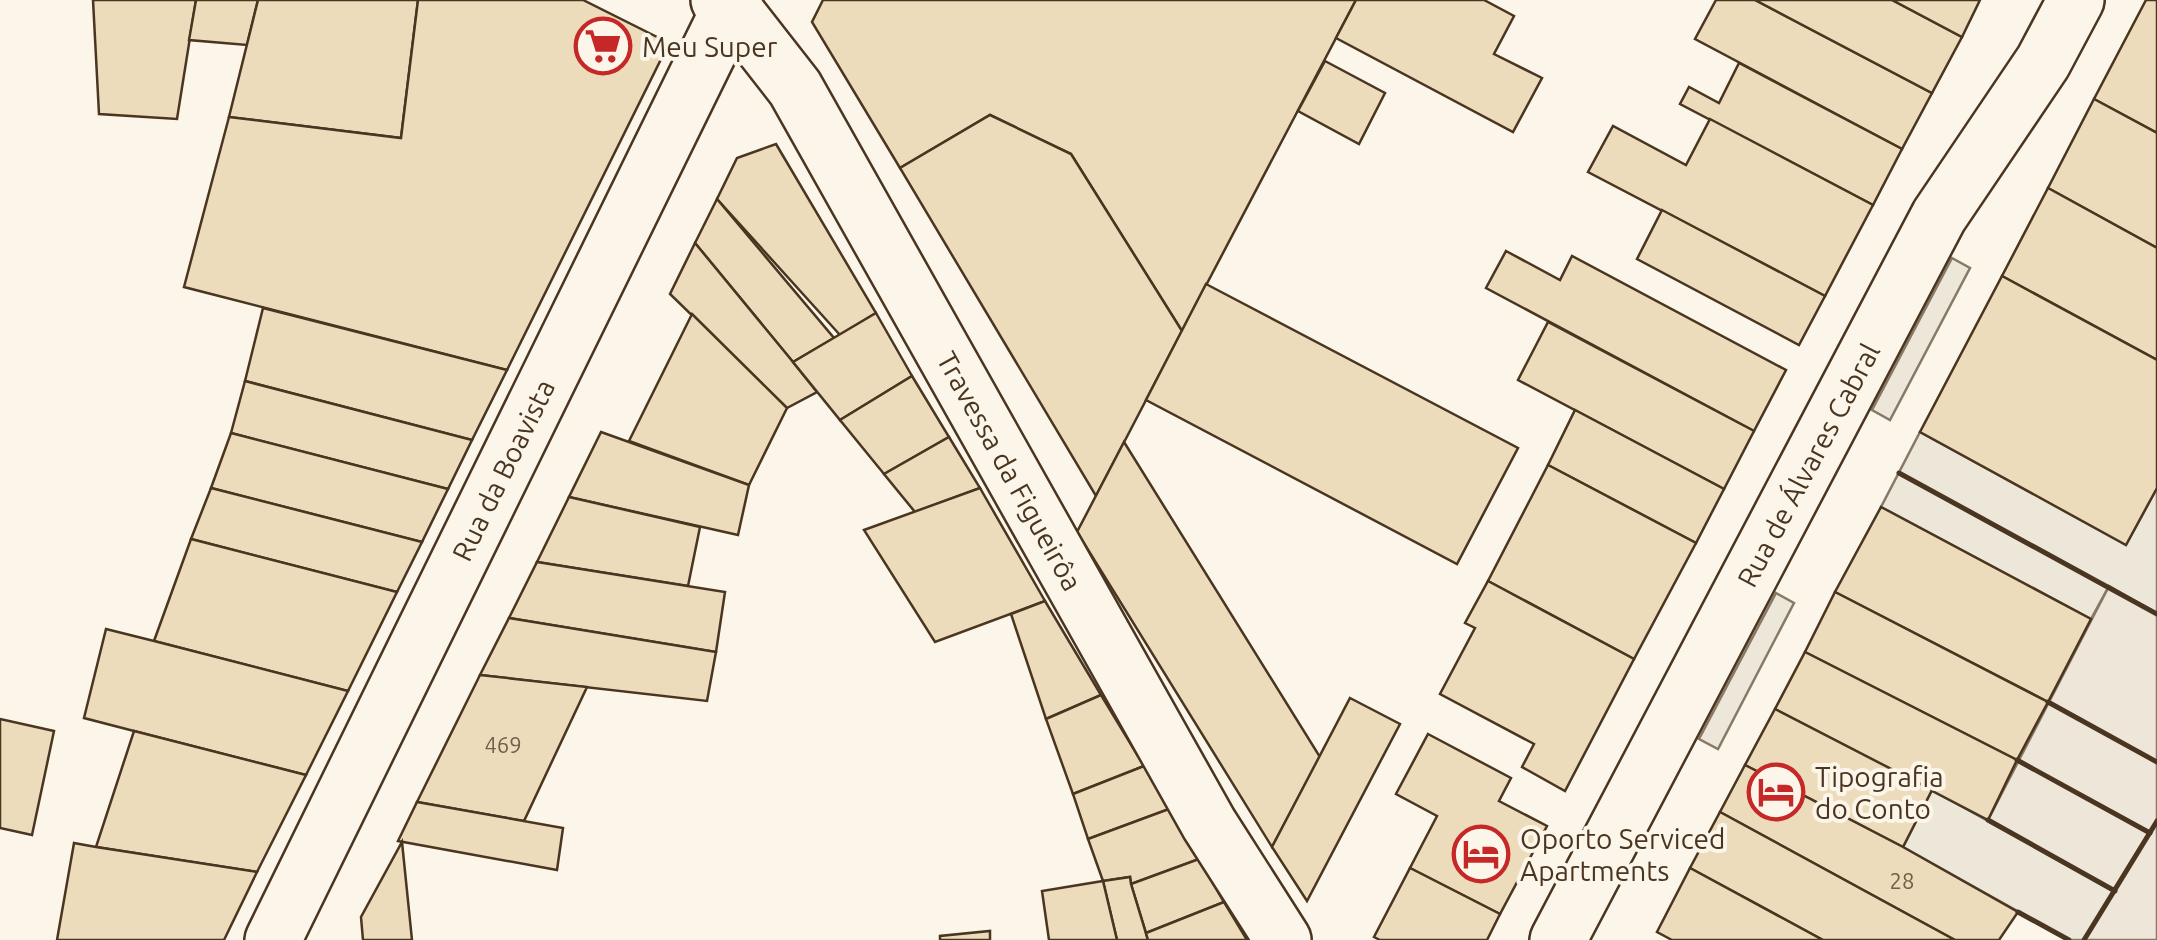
<svg xmlns="http://www.w3.org/2000/svg" width="2157" height="940" font-family="Ubuntu,sans-serif">
	<style>
		.green { fill: #ede6d9; stroke: #887966; stroke-width: 2.5 }
		.parking { fill: #ede7d9; stroke: #887966; stroke-width: 2.5 }
		.building { fill: #ecdcbc; stroke: #4a3520; stroke-width: 2.5 }
		.lines { fill: none; stroke-linecap: round; stroke-linejoin: round }
		.street-casing { stroke: #4a3520; stroke-width: 60 }
		.secondary-casing { stroke: #4a3520; stroke-width: 60 }
		.street { stroke: #fbf6e9; stroke-width: 55 }
		.secondary { stroke: #fbf6e9; stroke-width: 55 }
		.wall { stroke: #4a3520; stroke-width: 5 }
		.labels { text-anchor: middle; dominant-baseline: central; stroke-width: 8; stroke-linejoin: round; paint-order: stroke }
		.number-label { font-size: 22px; fill: #725f47 }
		.poi-label { font-size: 28px; fill: #4a3520; stroke: #fbf6e9; text-anchor: start }
		.street-label { font-size: 28px; fill: #4a3520; stroke: #fbf6e9 }
	</style>
	<rect width="100%" height="100%" fill="#fbf6e9"/>
	<polygon class="green" points="2109,586 2157,614 2157,940 2084,940 2114,891 1988,820"/>
	<g class="parking">
		<polygon points="1952,258 1970,268 1890,420 1872,410"/>
		<polygon points="1920,432 2126,544 2157,488 2157,614 2109,586 2091,619 1881,507"/>
		<polygon points="1776,593 1794,603 1718,749 1699,739"/>
		<polygon points="1932,790 2115,891 2084,940 2069,940 1903,847"/>
	</g>
	<g class="building">
		<polygon points="93,0 196,0 177,119 99,114"/>
		<polygon points="196,0 258,0 247,45 189,40"/>
		<polygon points="258,0 418,0 401,138 229,117"/>
		<polygon points="418,0 583,0 669,43 507,370 184,287 229,117 401,138"/>
		<polygon points="823,0 1356,0 1182,331 1071,154 990,115 900,168 812,22"/>
		<polygon points="1356,0 1484,0 1514,16 1494,54 1542,78 1513,132 1336,38"/>
		<polygon points="1716,0 1755,0 1932,93 1902,149 1695,39"/>
		<polygon points="1755,0 1892,0 1962,37 1932,93"/>
		<polygon points="1892,0 1980,0 1962,37"/>
		<polygon points="2146,0 2157,0 2157,133 2094,99"/>
		<polygon points="1325,61 1385,93 1359,144 1298,111"/>
		<polygon points="1739,63 1902,149 1873,205 1680,104 1689,87 1719,103"/>
		<polygon points="2094,99 2157,133 2157,248 2048,188"/>
		<polygon points="990,115 1071,154 1182,331 1096,496 900,168"/>
		<polygon points="1710,119 1873,205 1825,296 1588,172 1613,126 1686,165"/>
		<polygon points="776,144 876,313 840,335 717,199 737,158"/>
		<polygon points="2048,188 2157,248 2157,360 2002,276"/>
		<polygon points="717,199 834,338 793,362 695,243"/>
		<polygon points="1662,210 1825,296 1799,345 1637,259"/>
		<polygon points="695,243 793,362 817,392 787,408 670,294"/>
		<polygon points="1506,251 1560,280 1572,256 1786,370 1754,431 1486,288"/>
		<polygon points="2002,276 2157,360 2157,488 2126,545 1920,432"/>
		<polygon points="1206,284 1518,448 1457,564 1146,400"/>
		<polygon points="263,308 507,370 472,440 245,381"/>
		<polygon points="876,313 912,376 840,420 793,362"/>
		<polygon points="692,314 787,408 749,485 629,441"/>
		<polygon points="1548,322 1754,431 1724,489 1518,380"/>
		<polygon points="912,376 949,437 884,474 840,420"/>
		<polygon points="245,381 472,440 448,489 231,433"/>
		<polygon points="1575,410 1724,489 1696,543 1548,465"/>
		<polygon points="601,432 749,485 738,535 569,497"/>
		<polygon points="231,433 448,489 422,542 211,488"/>
		<polygon points="949,437 980,488 915,512 884,474"/>
		<polygon points="1124,442 1320,757 1272,847 1077,532"/>
		<polygon points="1548,465 1696,543 1634,659 1488,581"/>
		<polygon points="211,488 422,542 397,592 191,539"/>
		<polygon points="980,488 1045,601 935,642 864,530"/>
		<polygon points="569,497 700,527 688,586 537,562"/>
		<polygon points="1881,507 2091,619 2048,702 1835,592"/>
		<polygon points="191,539 397,592 348,691 154,641"/>
		<polygon points="537,562 725,592 716,652 509,618"/>
		<polygon points="1488,581 1634,659 1565,791 1522,767 1534,744 1440,694 1475,628 1465,623"/>
		<polygon points="1835,592 2048,702 2017,760 1805,652"/>
		<polygon points="1045,601 1101,695 1046,719 1011,614"/>
		<polygon points="509,618 716,652 707,701 480,675"/>
		<polygon points="106,629 154,641 348,691 306,775 134,731 84,718"/>
		<polygon points="1805,652 2017,760 1988,820 1775,709"/>
		<polygon points="480,675 587,687 524,821 417,802"/>
		<polygon points="1101,695 1144,766 1073,794 1046,719"/>
		<polygon points="1350,698 1400,724 1307,901 1272,847"/>
		<polygon points="1775,709 1932,790 1903,847 1745,765"/>
		<polygon points="0,719 54,731 32,835 0,828"/>
		<polygon points="134,731 306,775 257,872 96,847"/>
		<polygon points="1428,734 1511,778 1499,801 1547,826 1500,914 1410,868 1437,816 1396,794"/>
		<polygon points="1745,765 1903,847 2018,912 1999,940 1955,940 1720,812"/>
		<polygon points="1144,766 1169,809 1088,839 1073,794"/>
		<polygon points="417,802 563,828 557,870 398,841"/>
		<polygon points="1169,809 1199,859 1131,884 1130,877 1103,881 1088,839"/>
		<polygon points="1720,812 1955,940 1823,940 1690,868"/>
		<polygon points="402,842 412,940 363,940 361,917"/>
		<polygon points="74,843 96,847 257,872 224,940 57,940"/>
		<polygon points="1199,859 1224,902 1146,933 1131,884"/>
		<polygon points="1410,868 1500,914 1487,940 1380,940 1374,937"/>
		<polygon points="1690,868 1823,940 1672,940 1657,932"/>
		<polygon points="1130,877 1131,884 1148,940 1117,940 1103,881"/>
		<polygon points="1103,881 1117,940 1049,940 1042,891"/>
		<polygon points="1224,902 1247,940 1148,940 1146,933"/>
		<polygon points="990,931 990,940 940,940 940,936"/>
	</g>
	<g class="lines">
		<g class="street-casing">
			<polyline id="street" points="719,0 731,6 795,88 1209,824 1283,940"/>
		</g>
		<g class="secondary-casing">
			<g id="secondary">
				<polyline points="273,940 734,0"/>
				<polyline points="1558,940 1939,216 2043,62 2076,0"/>
			</g>
		</g>
		<use href="#street" class="street"/>
		<use href="#secondary" class="secondary"/>
		<g class="wall">
			<polyline points="1899,473 2157,614"/>
			<polyline points="2048,702 2157,762"/>
			<polyline points="2017,760 2150,833"/>
			<polyline points="1988,820 2115,891"/>
			<polyline points="2018,912 2069,940"/>
			<polyline points="2084,940 2157,821"/>
		</g>
	</g>
	<defs>
		<g id="supermarket-ring" transform="scale(2.875)"><circle r="9.5" fill="#fbf6e9" stroke="#c62828" stroke-width="1.5"/><path d="M-6-5.5h2.5l.6 2H6L4.5 2H-2.5L-4.4-4H-6ZM-1.5 3.2a1.3 1.3 0 1 0 .1 0ZM3 3.2a1.3 1.3 0 1 0 .1 0Z" fill="#c62828"/></g>
		<g id="hotel-ring" transform="scale(2.875)"><circle r="9.5" fill="#fbf6e9" stroke="#c62828" stroke-width="1.5"/><path d="M-6-4.5h1.5V1H6V5H4.5V3h-9V5H-6ZM-4 0a1.8 1.8 0 1 1 3.6 0ZM.5 0V-2.5h3Q6-2.5 6 0Z" fill="#c62828"/></g>
	</defs>
	<g fill-rule="evenodd">
		<use href="#supermarket-ring" x="603" y="46"/>
		<use href="#hotel-ring" x="1776" y="792"/>
		<use href="#hotel-ring" x="1481" y="854"/>
	</g>
	<g class="labels">
		<g class="number-label">
			<text x="503" y="744">469</text>
			<text x="1902" y="880">28</text>
		</g>
		<g class="poi-label">
			<text x="642" y="46">Meu Super</text>
			<text x="1815" y="776">Tipografia<tspan x="1815" dy="32">do Conto</tspan></text>
			<text x="1520" y="838">Oporto Serviced<tspan x="1520" dy="32">Apartments</tspan></text>
		</g>
		<g class="street-label">
			<text transform="translate(1808 465) rotate(-62)">Rua de Álvares Cabral</text>
			<text transform="translate(503 470) rotate(-64)">Rua da Boavista</text>
			<text transform="translate(1010 471) rotate(61)">Travessa da Figueirôa</text>
		</g>
	</g>
</svg>
